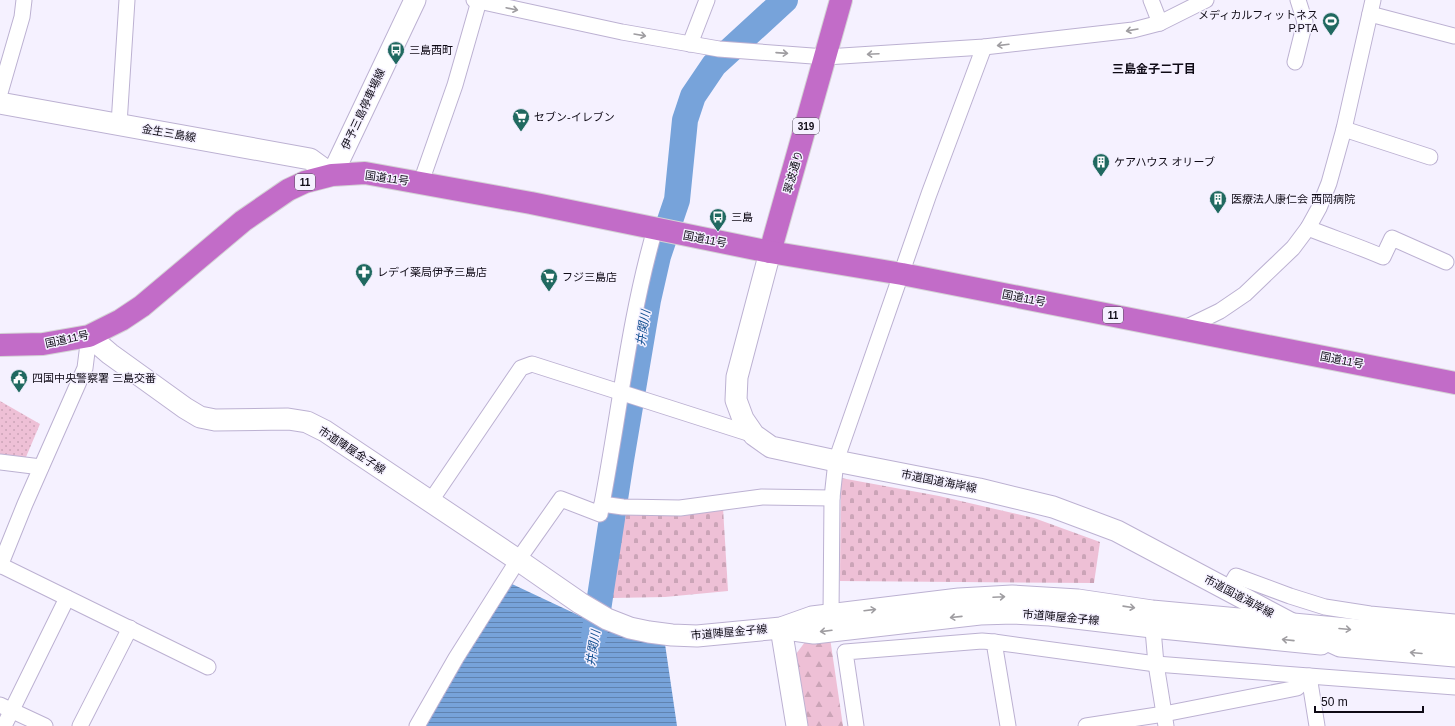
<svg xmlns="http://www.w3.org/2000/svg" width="1455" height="726" font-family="Arial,'Noto Sans JP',sans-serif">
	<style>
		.grass { fill: url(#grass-dots) }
		.forest { fill: url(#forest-firs) }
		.cemetery { fill: url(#cemetery-stones) }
		.water { fill: url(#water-rules) }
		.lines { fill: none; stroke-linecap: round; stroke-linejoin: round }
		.river { stroke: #77a3da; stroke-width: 26 }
		.street-casing { stroke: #bcb1d2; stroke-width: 17 }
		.secondary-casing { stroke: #bcb1d2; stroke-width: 23 }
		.highway-casing { stroke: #d4d3d5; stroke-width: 24 }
		.street { stroke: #fff; stroke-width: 15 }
		.secondary { stroke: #fff; stroke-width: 21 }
		.highway { stroke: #c26cc8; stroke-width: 22 }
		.oneway { stroke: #9f9da1 }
		.labels { text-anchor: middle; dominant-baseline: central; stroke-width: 3; stroke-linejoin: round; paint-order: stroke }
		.shield { fill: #f5f1ff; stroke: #534f5b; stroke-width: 1 }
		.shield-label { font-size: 10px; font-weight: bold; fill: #0e0a15 }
		.poi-label { font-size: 11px; fill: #0e0a15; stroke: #f5f1ff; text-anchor: start }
		.street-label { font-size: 11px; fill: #0e0a15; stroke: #f5f1ff }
		.neighbourhood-label { font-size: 12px; font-weight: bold; fill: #0e0a15; stroke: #f5f1ff }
		.water-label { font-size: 12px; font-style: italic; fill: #104e90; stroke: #f5f1ff }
	</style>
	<defs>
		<pattern id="grass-dots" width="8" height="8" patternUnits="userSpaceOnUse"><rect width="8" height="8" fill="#eec0d6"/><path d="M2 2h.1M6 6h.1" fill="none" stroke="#cba4b7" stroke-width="1.8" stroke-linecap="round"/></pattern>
		<pattern id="forest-firs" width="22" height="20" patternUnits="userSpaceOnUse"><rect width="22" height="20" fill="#eec0d6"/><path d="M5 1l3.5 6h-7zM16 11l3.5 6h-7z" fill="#cba4b7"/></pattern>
		<pattern id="cemetery-stones" width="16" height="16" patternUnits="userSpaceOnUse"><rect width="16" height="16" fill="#eec0d6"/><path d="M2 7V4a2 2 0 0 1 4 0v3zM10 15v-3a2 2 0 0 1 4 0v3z" fill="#cba4b7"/></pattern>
		<pattern id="water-rules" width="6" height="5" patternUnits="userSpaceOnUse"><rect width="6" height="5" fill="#77a3da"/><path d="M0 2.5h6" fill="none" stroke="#6083b0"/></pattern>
	</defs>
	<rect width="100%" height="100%" fill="#f5f1ff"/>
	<polygon class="grass" points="0,401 40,424 26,457 0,454"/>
	<polygon class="forest" points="830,638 843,726 807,726 796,654 805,642"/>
	<g class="cemetery">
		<polygon points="841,478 939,496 1034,518 1100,542 1094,583 840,581"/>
		<polygon points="723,508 728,591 665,597 612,598 624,514"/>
	</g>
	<polygon class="water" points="512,584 610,630 665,644 677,726 424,726 502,596"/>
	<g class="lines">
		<polyline class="river" points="594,636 621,460 648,300 658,256 677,200 685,120 693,96 714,65 785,0"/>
		<g class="street-casing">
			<g id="street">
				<polyline points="474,0 622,32 719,49 826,57 984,47 1133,30 1160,23 1206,0"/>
				<polyline points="1151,0 1160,23"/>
				<polyline points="1370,14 1454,36"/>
				<polyline points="690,44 707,0"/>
				<polyline points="1295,62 1305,22 1298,0"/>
				<polyline points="0,93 22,17 24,0"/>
				<polyline points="119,124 127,0"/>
				<polyline points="1344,129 1430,157"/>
				<polyline points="421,182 455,85 479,1"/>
				<path d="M1308,228C1333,238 1358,246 1383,257L1392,238L1446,262"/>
				<polyline points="1183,329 1220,311 1245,294 1293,248 1308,228 1319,208 1329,183 1344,129 1373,0"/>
				<polyline points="0,462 41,467"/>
				<polyline points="430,502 521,368 532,364 754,435"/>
				<polyline points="602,504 623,507 680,508 762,497 832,498"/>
				<polyline points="0,565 208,667"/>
				<polyline points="0,566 25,504 85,368 89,336"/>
				<polyline points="1228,590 1236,576 1290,596 1325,607 1370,614 1455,622"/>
				<polyline points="831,615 832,498 836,461 929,194 984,47"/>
				<polyline points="1152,618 1156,664 1166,726"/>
				<polyline points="994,642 1156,664 1309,676 1317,726"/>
				<polyline points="0,705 45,726"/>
				<polyline points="4,726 67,598"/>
				<polyline points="80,726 130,628"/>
				<path d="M417,726L456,658L518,560L561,499L600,514C619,418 628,322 655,229"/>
				<polyline points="856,726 845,652 982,641 994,642 1008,726"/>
				<polyline points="1086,726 1164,714 1297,688 1309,676 1455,687"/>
			</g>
		</g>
		<g class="secondary-casing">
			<g id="secondary">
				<polyline points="0,103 310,159 332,175 415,0"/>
				<polyline points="770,252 737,377 736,400 743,419 754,435 771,447 836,461 979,489 1053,507 1117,531 1292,624 1340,646 1455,656"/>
				<polyline points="89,336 110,354 185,408 200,417 215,420 288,419 307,422 325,431 518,560 580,603 607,619 630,628 649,632 672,635 697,636 781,628 812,617 959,599 1012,596 1078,600 1152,611 1455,639"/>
				<polyline points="781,628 797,726"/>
				<polyline points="786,629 814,633 980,614 1014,613 1050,615 1152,627 1321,644"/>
			</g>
		</g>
		<g class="highway-casing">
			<g id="highway">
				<polyline points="770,252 841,0"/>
				<polyline points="0,345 43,344 89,336 121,320 142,306 243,221 288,190 305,182 332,175 365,173 531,203 770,252 902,274 1455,383"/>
			</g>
		</g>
		<use href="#street" class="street"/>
		<use href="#secondary" class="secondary"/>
		<use href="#highway" class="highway"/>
	</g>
	<defs><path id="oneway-shaft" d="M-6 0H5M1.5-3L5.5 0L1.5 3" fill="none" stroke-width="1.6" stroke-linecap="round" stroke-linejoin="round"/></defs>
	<g class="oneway">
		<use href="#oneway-shaft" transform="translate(512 9) rotate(12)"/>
		<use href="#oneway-shaft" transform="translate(1132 30) rotate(170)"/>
		<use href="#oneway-shaft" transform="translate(640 35) rotate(10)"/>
		<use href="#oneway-shaft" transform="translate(1003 45) rotate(173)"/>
		<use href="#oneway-shaft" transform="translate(782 53) rotate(4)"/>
		<use href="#oneway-shaft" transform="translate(873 54) rotate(177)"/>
		<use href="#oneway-shaft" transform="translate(999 597) rotate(-3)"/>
		<use href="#oneway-shaft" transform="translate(1129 607) rotate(8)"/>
		<use href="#oneway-shaft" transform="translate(870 610) rotate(-7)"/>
		<use href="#oneway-shaft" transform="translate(956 617) rotate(174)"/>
		<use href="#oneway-shaft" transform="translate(1345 629) rotate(5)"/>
		<use href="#oneway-shaft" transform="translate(826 631) rotate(173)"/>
		<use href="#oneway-shaft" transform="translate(1288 640) rotate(-174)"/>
		<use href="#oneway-shaft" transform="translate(1416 653) rotate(-175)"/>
	</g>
	<defs>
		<g id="stadium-pin" transform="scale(0.9)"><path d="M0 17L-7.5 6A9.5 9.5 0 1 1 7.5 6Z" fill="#206960" stroke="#f5f1ff"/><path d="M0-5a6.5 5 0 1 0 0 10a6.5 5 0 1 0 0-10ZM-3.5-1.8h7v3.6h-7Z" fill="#fff"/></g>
		<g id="bus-pin" transform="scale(0.9)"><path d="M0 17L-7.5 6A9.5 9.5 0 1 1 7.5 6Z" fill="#206960" stroke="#f5f1ff"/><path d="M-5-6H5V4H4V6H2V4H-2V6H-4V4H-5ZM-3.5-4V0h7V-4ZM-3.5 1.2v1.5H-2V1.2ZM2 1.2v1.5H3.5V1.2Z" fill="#fff"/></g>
		<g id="supermarket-pin" transform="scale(0.9)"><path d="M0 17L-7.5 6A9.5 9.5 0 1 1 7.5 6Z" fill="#206960" stroke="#f5f1ff"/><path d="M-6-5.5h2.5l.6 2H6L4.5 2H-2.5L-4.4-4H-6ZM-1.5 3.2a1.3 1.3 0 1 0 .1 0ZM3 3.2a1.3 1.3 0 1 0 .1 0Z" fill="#fff"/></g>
		<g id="building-pin" transform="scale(0.9)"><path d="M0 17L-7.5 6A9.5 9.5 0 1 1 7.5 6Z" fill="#206960" stroke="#f5f1ff"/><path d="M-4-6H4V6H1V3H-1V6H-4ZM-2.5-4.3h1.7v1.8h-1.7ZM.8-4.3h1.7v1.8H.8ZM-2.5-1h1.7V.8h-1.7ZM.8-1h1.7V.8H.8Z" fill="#fff"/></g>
		<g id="pharmacy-pin" transform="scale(0.9)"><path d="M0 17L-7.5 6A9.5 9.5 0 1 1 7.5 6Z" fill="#206960" stroke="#f5f1ff"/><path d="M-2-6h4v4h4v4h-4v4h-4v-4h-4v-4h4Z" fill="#fff"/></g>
		<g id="civic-pin" transform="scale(0.9)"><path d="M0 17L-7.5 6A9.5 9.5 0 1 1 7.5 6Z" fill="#206960" stroke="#f5f1ff"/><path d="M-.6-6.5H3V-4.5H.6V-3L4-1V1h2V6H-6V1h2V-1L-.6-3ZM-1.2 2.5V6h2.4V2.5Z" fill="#fff"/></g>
	</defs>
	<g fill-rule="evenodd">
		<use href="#stadium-pin" x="1331" y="21"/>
		<use href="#bus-pin" x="396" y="50"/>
		<use href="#supermarket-pin" x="521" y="117"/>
		<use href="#building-pin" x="1101" y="162"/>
		<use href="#building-pin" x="1218" y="199"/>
		<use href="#bus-pin" x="718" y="217"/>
		<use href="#pharmacy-pin" x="364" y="272"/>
		<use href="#supermarket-pin" x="549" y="277"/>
		<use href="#civic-pin" x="19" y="378"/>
	</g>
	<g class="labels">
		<g class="shield">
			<rect x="793" y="118" width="26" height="16" rx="3"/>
			<rect x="295" y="174" width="20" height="16" rx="3"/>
			<rect x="1103" y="307" width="20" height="16" rx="3"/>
		</g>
		<g class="shield-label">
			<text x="806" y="126">319</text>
			<text x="305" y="182">11</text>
			<text x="1113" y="315">11</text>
		</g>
		<g class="poi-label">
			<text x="1318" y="15" text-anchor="end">メディカルフィットネス<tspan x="1318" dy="13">P.PTA</tspan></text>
			<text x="409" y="50">三島西町</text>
			<text x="534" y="117">セブン-イレブン</text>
			<text x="1114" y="162">ケアハウス オリーブ</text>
			<text x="1231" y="199">医療法人康仁会 西岡病院</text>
			<text x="731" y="217">三島</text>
			<text x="377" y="272">レデイ薬局伊予三島店</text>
			<text x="562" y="277">フジ三島店</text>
			<text x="32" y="378">四国中央警察署 三島交番</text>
		</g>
		<g class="street-label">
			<text transform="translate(363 109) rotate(-65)">伊予三島停車場線</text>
			<text transform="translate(169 133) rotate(10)">金生三島線</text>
			<text transform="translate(793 172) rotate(-74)">翠波通り</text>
			<text transform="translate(387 178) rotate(8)">国道11号</text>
			<text transform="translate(705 239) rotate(11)">国道11号</text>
			<text transform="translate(1024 298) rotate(11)">国道11号</text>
			<text transform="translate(67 339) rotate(-12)">国道11号</text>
			<text transform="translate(1342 360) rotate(11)">国道11号</text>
			<text transform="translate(352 450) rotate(33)">市道陣屋金子線</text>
			<text transform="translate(939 481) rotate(11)">市道国道海岸線</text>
			<text transform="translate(1239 596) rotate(28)">市道国道海岸線</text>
			<text transform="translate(1061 617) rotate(5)">市道陣屋金子線</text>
			<text transform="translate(729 632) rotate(-5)">市道陣屋金子線</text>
		</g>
		<g class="neighbourhood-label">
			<text x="1154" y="69">三島金子二丁目</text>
		</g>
		<g class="water-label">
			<text transform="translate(643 328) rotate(-81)">井関川</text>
			<text transform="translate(593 648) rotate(-81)">井関川</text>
		</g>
	</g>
	<path d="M1315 706v6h108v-6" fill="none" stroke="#0e0a15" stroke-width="2"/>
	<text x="1321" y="706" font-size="12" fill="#0e0a15" stroke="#f5f1ff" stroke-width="3" paint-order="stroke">50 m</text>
</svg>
